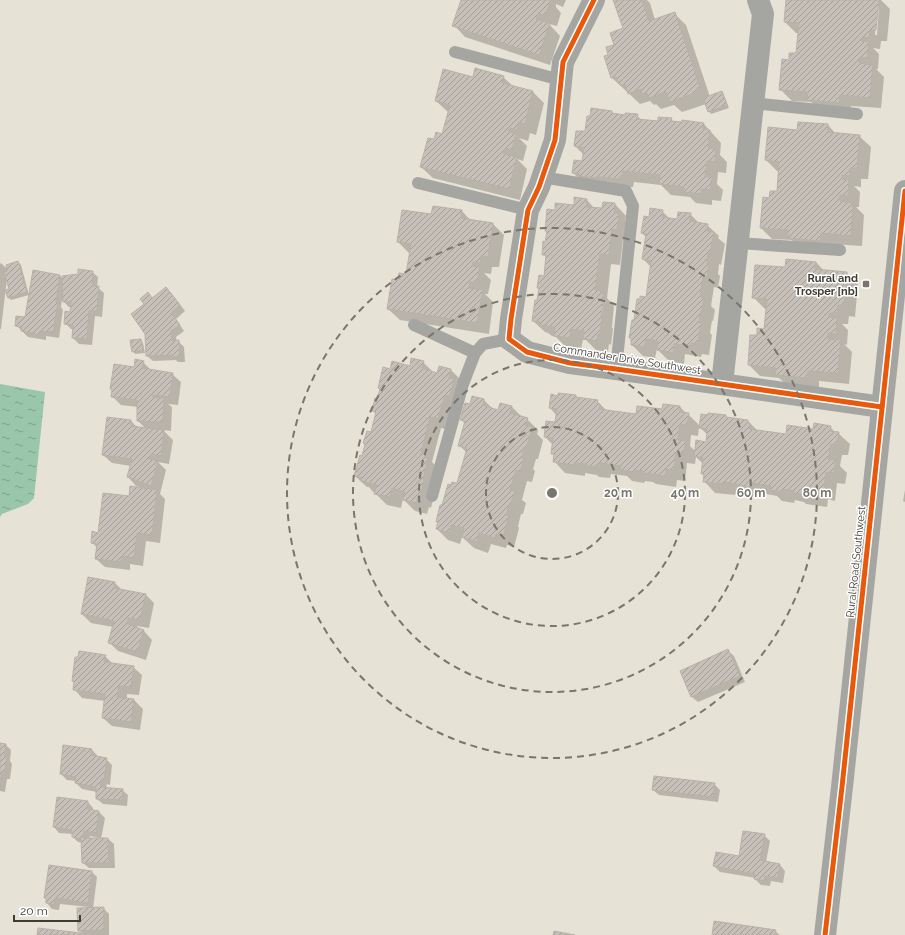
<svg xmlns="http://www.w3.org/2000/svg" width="905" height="935" font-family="Raleway,sans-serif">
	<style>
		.water { fill: url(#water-ripples) }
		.shadow { fill: #0003; fill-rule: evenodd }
		.building { fill: url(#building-hatch); stroke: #b7b2a9 }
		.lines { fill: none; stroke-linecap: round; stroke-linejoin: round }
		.service { stroke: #a5a6a1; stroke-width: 12 }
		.minor { stroke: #a5a6a1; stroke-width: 22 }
		.tertiary { stroke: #a5a6a1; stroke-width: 22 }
		.cycleway-casing { stroke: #fff; stroke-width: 8 }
		.cycleway { stroke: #e8590c; stroke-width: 5 }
		.ring { fill: none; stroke: #79766c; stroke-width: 2; stroke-dasharray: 7 5 }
		.poi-dot { fill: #79766c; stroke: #fff; stroke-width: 1.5 }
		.labels { text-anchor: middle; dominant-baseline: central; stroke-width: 3; stroke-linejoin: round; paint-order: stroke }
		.poi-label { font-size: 11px; font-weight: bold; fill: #3e3c33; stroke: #fff; text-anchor: end }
		.street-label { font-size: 11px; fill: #3e3c33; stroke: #fff }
		.centre { fill: #79766c; stroke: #fff; stroke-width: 2 }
		.ring-label { font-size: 12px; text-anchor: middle; font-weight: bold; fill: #79766c; stroke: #fff; stroke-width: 3; stroke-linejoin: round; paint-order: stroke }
	</style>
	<defs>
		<pattern id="water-ripples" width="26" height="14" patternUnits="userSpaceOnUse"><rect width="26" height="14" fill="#9ac6ab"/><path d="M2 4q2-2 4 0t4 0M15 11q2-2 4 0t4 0" fill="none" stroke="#7fa28c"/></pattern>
		<pattern id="building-hatch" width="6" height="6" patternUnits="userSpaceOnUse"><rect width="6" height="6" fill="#c6c0b8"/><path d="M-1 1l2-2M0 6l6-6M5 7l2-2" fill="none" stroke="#a29d96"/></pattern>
	</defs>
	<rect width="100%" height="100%" fill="#e6e2d5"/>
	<polygon class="water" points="0,384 45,392 34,498 28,504 2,514 0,517"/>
	<g class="shadow">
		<polygon points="462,0 566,0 563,7 556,4 556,7 561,13 557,26 549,24 560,36 550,65 465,37 454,25"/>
		<polygon points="615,0 647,0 650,3 655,20 675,14 686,25 710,97 722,93 724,95 729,108 711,114 709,111 706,104 682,112 674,105 661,109 656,104 654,105 650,101 640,104 624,89 612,78 610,55 624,29"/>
		<path d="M787,0H881L890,9L887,41H881L880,49L873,48L879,54L878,69H876L884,77L881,108L851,106L850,114L819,110L811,102L792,101L780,89L790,61L797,54L799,33H796L785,22ZM877,6H879L877,35H875Z"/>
		<polygon points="503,77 514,87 533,92 544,103 536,135 530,133 528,141 519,138 527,146 523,161 517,159 527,169 520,200 433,178 421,167 434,140 443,135 449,113 436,101 473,78"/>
		<polygon points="612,112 614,114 625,116 637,115 642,121 658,122 671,119 674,122 703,123 721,143 720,155 727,162 726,173 718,172 717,184 723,190 721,201 712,200 712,205 696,203 690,197 671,195 661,185 634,182 633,187 631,187 630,190 585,184 573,173 583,162 584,155 575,146 586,132"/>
		<polygon points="828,125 836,134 859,136 871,147 868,179 861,179 861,187 854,186 860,192 859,207 856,207 864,215 862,246 832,244 800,249 792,240 772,239 761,228 770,199 778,192 780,171 777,171 766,160 798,131"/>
		<path d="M587,200L595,209L603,210L615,204L626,216L625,221L630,225L628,241L623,240L620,265L611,264L607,298L614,306L612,327L613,329L611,345L609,344L608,352L596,350L586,340H583L581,349L566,347L556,337L552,336L548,333L545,332L533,321L538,302L540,289L538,287L544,277L547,258L543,254L546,243L548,232L546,230L555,211L574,206ZM602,296L604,297L601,321H599Z"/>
		<polygon points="433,207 462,211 471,221 493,224 504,235 499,267 492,267 491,274 484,273 491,280 488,294 485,294 493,302 489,334 400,320 388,309 399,281 407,275 411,254 409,253 398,242 432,215"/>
		<polygon points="662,211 670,219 678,220 690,214 699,223 707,225 719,236 718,238 725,244 721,265 719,264 718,274 720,276 718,288 714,287 711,306 715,310 713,321 712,321 710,333 712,335 709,355 702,354 701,357 685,354 684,364 669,361 657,349 655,358 643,356 632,345 634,322 647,298 651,267 643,259 647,238 642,233 650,218"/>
		<polygon points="18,262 21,265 29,295 11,300 8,297 10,289 7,278 1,329 0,329 0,263 2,264 8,270"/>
		<polygon points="816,262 824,271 847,273 858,284 855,317 849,316 848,324 842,324 848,330 847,345 844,344 852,352 849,384 819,381 819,389 788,386 779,378 760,376 749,365 758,336 765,330 767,309 765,309 754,298 786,268"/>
		<polygon points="92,272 98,277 97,287 104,293 102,317 95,316 92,345 79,344 73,338 74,329 71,329 65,323 71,313 72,307 69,307 62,300 61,307 63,310 59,338 46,336 46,340 28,337 16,325 25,318 60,276 63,279"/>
		<polygon points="166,288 172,294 185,311 176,319 184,331 176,337 177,342 178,341 184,347 185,362 178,362 176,360 153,361 147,356 145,304 148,294 153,299"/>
		<polygon points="141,340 143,343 145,353 135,354 133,351"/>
		<polygon points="143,362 152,371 172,374 181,382 178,405 168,404 172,407 171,431 163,430 173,440 169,464 158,462 166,470 160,494 165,499 160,543 146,541 143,566 130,564 130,570 105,567 96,559 97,548 92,542 130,497 143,488 136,486 128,477 131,466 112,463 103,455 131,421 137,427 146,429 138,421 138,407 121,405 112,396 113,390 111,388"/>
		<polygon points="423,362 434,373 438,374 451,370 462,381 450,430 441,428 432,462 437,467 435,492 431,508 429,507 427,514 415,511 403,499 401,508 387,505 375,493 376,492 373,492 369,487 367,487 355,476 372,433 376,414 373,411 391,370 410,367"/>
		<polygon points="473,397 484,400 493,409 498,411 512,407 523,418 527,419 538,430 537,434 543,440 538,459 536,459 533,469 535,471 532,482 527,481 522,500 526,503 523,514 521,514 518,526 519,528 514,547 507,545 506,548 491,544 488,553 474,548 462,537 460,544 448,540 437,529 438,523 437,521 451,486 458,485 467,453 459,445 465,424 461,419 470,406"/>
		<path d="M578,399L597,401L607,411L637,415L680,407L686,413L688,414L700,426L726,416L727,418L748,421L758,431L787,435L830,427L836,433H838L850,444L848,455H842L840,466L847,473L845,484L837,483L835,501L828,499L827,507L806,504L804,502L795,500L794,503L782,501L777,496L761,493V498L749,496L747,495L736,493L735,495L715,493L704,481L705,476L702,473L703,464L696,457L695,464L687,463L685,481L677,480L676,487L656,484L653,482L645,481L644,483L632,481L627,476L611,474L610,478L599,477L597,475L585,473V476L565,473L554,461L555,456L552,454L553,445L545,437L556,423L557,416L550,408ZM699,427L708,435L707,443L696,452L690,446L691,435L698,436Z"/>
		<polygon points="905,490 905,502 903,501"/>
		<polygon points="115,583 122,590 146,595 154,603 149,628 137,626 137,628 144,631 152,640 146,660 118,651 109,642 113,627 91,623 82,614"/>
		<polygon points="728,651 734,656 745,682 698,702 692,697 681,671"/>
		<polygon points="105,656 113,664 133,667 142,675 139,695 127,694 127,699 134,700 143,709 140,730 112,726 103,718 105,701 82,698 74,689 75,683 73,681"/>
		<polygon points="0,744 6,745 11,750 10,761 12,764 10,779 7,779 5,792 0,791"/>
		<polygon points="92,750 97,755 97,757 106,759 112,765 110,785 107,784 106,789 122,790 128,795 127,806 103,804 97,799 97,792 82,789 76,783 76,781 67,780 61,774"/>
		<polygon points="714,784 720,790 718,802 659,795 653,790"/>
		<path d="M88,802L93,808V811L99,812L105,818L101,839H108L114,844L115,868H89L83,863V843L78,842L73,837V834L59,833L54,827ZM90,836L100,838V839H89Z"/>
		<polygon points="764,835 770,841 766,862 780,865 785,871 783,883 771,881 770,886 761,885 755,879 756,878 720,872 714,866 740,857"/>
		<polygon points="92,872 97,877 93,909 103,908 109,914 109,935 38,935 83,934 79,930 89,907 60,904 59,910 52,909 47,903 47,899 45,898"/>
		<polygon points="775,931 780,935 713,935"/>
	</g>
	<g class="building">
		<polygon points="461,0 551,0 545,16 538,13 536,19 550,23 539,55 452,26"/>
		<polygon points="613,0 642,0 649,21 675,12 700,88 696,90 697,92 670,102 666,92 649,98 647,93 642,94 641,89 628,94 625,84 620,85 616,77 611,78 604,56 608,55 606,47 614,45 610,33 623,28"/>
		<polygon points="786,0 879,0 876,30 870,30 869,38 862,37 861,41 869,42 867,58 860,57 859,63 873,65 870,98 840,95 839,103 807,100 808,92 779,90 782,59 789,60 789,53 796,53 799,23 784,22"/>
		<polygon points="475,68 504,76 502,83 533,91 525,124 519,122 517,130 510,128 508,132 516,134 512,150 505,148 503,154 517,157 509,189 420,167 428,138 434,139 436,132 442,134 450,105 435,101 443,69 473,77"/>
		<polygon points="722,91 727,105 708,112 703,98"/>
		<polygon points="591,108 612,111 612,113 625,115 625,113 638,114 637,119 658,121 658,117 672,118 671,121 682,122 682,120 704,123 703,129 710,130 708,148 716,149 715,162 707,161 705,177 712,177 710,190 701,189 701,194 684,192 684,187 659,184 660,175 623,171 622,176 620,176 619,179 597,177 597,178 579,176 580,174 572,173 574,160 582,161 584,148 574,146 576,131 585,131 587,116 590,116"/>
		<polygon points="798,122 828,124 828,132 860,135 857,168 850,168 850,176 842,175 842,179 849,180 848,196 840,195 840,201 853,203 851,236 821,233 820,241 788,238 788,230 760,228 763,197 769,198 770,191 777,191 779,162 765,160 768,127 797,130"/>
		<polygon points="574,197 587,199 586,207 602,208 603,202 615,203 614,213 619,213 617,230 612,229 609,255 600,254 595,290 601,291 600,294 604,294 601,316 602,316 600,334 598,334 597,341 583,339 584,331 571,329 570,338 554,336 555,327 539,325 540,322 532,321 535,300 537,300 539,288 537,288 539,275 544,276 546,255 542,255 543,241 545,242 547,231 545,231 547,209 555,210 555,203 574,205"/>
		<polygon points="433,206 462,210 461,218 493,223 488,257 481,256 480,263 473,262 472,266 480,267 477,283 470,282 469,288 483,290 477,323 387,309 392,279 398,280 399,273 406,274 411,244 397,242 402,210 431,214"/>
		<polygon points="650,208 663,210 662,217 677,219 678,212 691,213 690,221 708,224 707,231 714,232 710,254 708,253 707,264 709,264 707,277 703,277 700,297 704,298 702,310 701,310 699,323 701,323 698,344 691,343 690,346 674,344 673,353 657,350 658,341 646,339 644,347 631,345 631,338 629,338 632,320 634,320 637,299 640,299 640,296 646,297 651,261 642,259 646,234 641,233 644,216 649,217"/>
		<polygon points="786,259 816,262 815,269 847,272 844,306 838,305 837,313 830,313 829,317 837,318 836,334 828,333 828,339 841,340 838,373 808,371 808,378 775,375 776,368 748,365 750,335 757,335 757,328 764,329 767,299 752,298 755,265 785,267"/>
		<polygon points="18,261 27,292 8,298 5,290 9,289 4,272 7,271 6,265"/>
		<polygon points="78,269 93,271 92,286 99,286 97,311 89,311 87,339 72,338 73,325 64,324 65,311 70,312 71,302 63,302 62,276 78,274"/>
		<polygon points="33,270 60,275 56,302 58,303 53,332 41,331 40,335 21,331 22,327 15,326 16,316 25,317"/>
		<polygon points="166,287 180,305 171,313 180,325 171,331 172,341 179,340 180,357 172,357 172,355 146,356 145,334 131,314 144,304 140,299 148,292 152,298"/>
		<polygon points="141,339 143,350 132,352 130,340"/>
		<polygon points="411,358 424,361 422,368 437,373 439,366 451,369 449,378 454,379 450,396 445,395 438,419 430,417 421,453 426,454 425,457 428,458 423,479 424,480 420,497 418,496 416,503 403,500 405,492 392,488 390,497 374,494 377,485 361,481 362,478 354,476 360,455 362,456 365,444 363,443 367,431 371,432 376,412 372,411 375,398 377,399 380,389 378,388 383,367 390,369 392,361 410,366"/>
		<polygon points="135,359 144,361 142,368 173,373 170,397 153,395 153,398 164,398 163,422 137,421 137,400 111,397 112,389 110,389 114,364 134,367"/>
		<polygon points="558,393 576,395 576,397 598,400 597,403 600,404 599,409 636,414 637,406 662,409 663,404 680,406 680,412 689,413 687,425 680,424 678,440 686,441 684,453 676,452 674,470 666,469 665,476 644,473 644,471 634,470 633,472 620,470 621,466 600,463 599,467 587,466 587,464 574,463 574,465 553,462 554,454 551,454 553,438 544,437 546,421 555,422 557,409 549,408 551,394 558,396"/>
		<polygon points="472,396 484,399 483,405 498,410 500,403 512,406 510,413 528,418 525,425 533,427 526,448 524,448 522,458 524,459 520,472 516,470 510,490 515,491 511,503 510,503 506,515 509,516 503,537 496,534 495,538 479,533 477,542 462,537 464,528 451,525 449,533 436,529 438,522 436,522 440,505 442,505 448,484 451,485 452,482 457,483 467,448 458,446 465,421 460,420 465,403 470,404"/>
		<polygon points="708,413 726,415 726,417 748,420 748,423 750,423 749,429 786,434 787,425 813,429 814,423 831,426 830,431 839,432 837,445 831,444 828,459 836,460 834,473 826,472 824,490 816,489 816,496 794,493 794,491 784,489 783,492 770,490 771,486 750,483 750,487 737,485 737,484 725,482 724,484 703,482 704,474 701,474 703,458 694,456 696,440 706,442 707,429 699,428 701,414 708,415"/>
		<polygon points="107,417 131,420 131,426 164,430 161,456 151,454 149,459 158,461 151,486 127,477 132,459 102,455"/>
		<polygon points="130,486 157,490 152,535 137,533 134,558 122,556 121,562 95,559 97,544 91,543 92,531 98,533 103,493 129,496"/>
		<polygon points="88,577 115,582 114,588 146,594 140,620 128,618 128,624 144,630 137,652 108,643 114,621 81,614"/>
		<polygon points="728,649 740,676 691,697 680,671"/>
		<polygon points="79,651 106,655 104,662 134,666 131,687 119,686 117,697 134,699 131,722 102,718 105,694 73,690 74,682 72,681 75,657 78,657"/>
		<polygon points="0,743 6,744 4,757 7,757 4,774 2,773 0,786"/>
		<polygon points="63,745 92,749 91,755 107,758 104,780 101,779 100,787 123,789 122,800 96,799 96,787 75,783 76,777 60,774"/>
		<polygon points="654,776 715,783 713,797 652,790"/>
		<polygon points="57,797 88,801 87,809 99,811 96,833 84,831 83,838 108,838 109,863 82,863 81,839 72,837 72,830 53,827"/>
		<polygon points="743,831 765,834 760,860 780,864 778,878 765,876 765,881 754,879 755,874 713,866 716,852 739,856"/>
		<polygon points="49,865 92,871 88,903 55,898 54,905 46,903 46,898 44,898"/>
		<polygon points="104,907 104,930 78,931 77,908"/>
		<polygon points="714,921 776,930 775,935 712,935"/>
		<polygon points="38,928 98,935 37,935"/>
		<polygon points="554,931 575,935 553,935"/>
	</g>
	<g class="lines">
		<g class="service">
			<polyline points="455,52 561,80"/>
			<polyline points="753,103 857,114"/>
			<polyline points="542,177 626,191 633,206 616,369"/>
			<polyline points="418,183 528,210"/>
			<polyline points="738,243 840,250"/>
			<polyline points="414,325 475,353"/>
			<polyline points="432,496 463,384 475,353 483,344 509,339"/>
		</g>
		<g class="minor">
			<polyline points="594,0 563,62 555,140 539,187 528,210 511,319 509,339 527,352 570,363 616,369 882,407"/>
			<polyline points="722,384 763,14 758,0"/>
		</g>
		<polyline class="tertiary" points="825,935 842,787 905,191"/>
		<g class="cycleway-casing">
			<g id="cycleway">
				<polyline points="594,0 563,62 555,140 539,187 528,210 511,319 509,339 527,352 570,363 616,369 882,407"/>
				<polyline points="825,935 842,787 905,191"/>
			</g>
		</g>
		<use href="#cycleway" class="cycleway"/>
	</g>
	<g class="ring">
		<circle cx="552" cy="493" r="66"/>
		<circle cx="552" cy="493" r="133"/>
		<circle cx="552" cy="493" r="199"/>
		<circle cx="552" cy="493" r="265"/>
	</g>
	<rect class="poi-dot" x="862" y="280" width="8" height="8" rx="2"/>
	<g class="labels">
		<g class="poi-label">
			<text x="858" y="278">Rural and<tspan x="858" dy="13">Trosper [nb]</tspan></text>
		</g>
		<g class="street-label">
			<text transform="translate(627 359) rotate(9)">Commander Drive Southwest</text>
			<text transform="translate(856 562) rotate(-84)">Rural Road Southwest</text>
		</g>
	</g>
	<circle cx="552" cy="493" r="6" class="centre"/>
	<g class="ring-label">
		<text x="618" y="497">20 m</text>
		<text x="685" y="497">40 m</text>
		<text x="751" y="497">60 m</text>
		<text x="817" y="497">80 m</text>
	</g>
	<path d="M14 915v6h66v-6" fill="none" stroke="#3e3c33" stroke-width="2"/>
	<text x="20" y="915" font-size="12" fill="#3e3c33" stroke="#ffffff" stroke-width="3" paint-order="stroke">20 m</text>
</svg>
